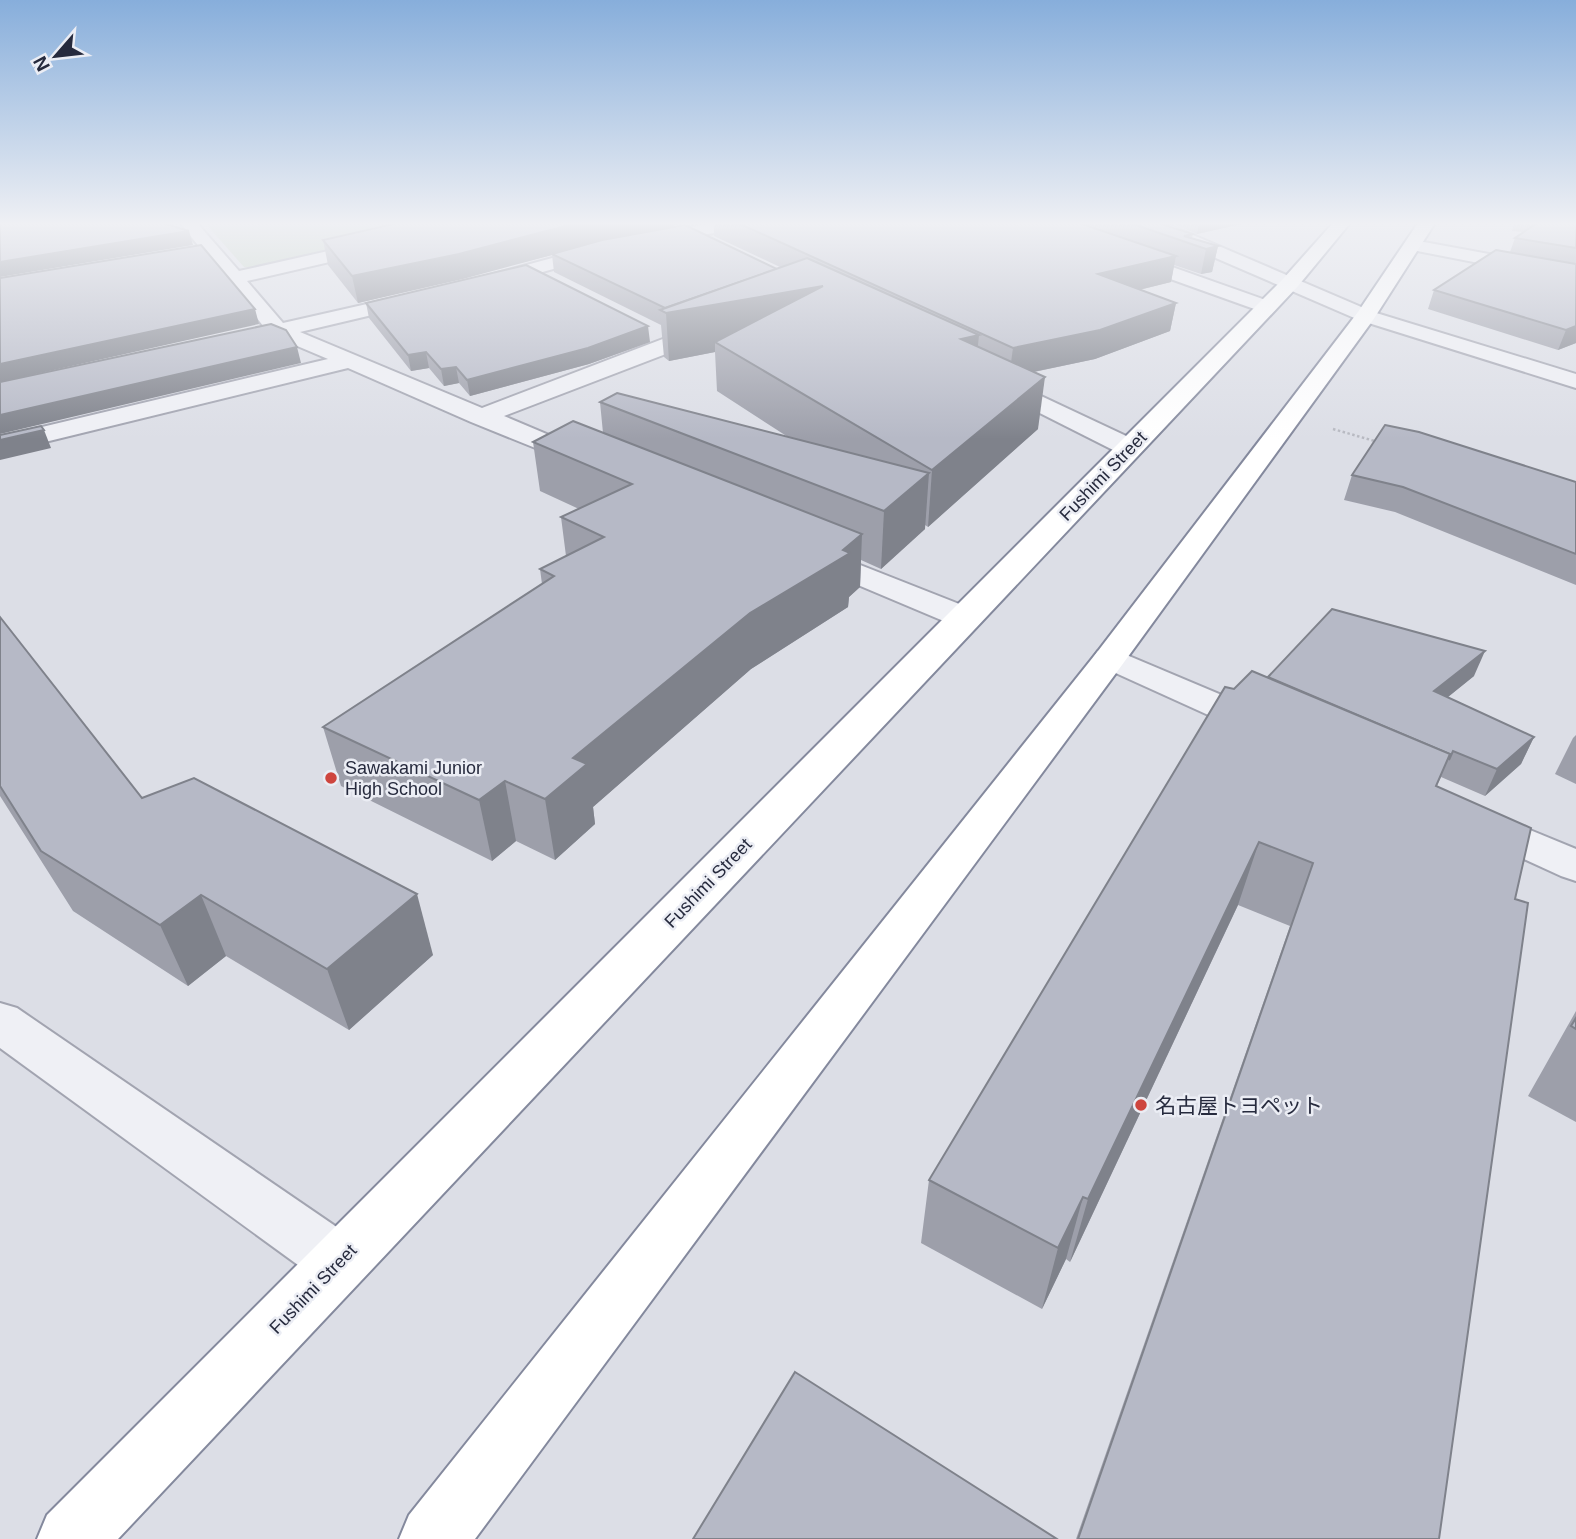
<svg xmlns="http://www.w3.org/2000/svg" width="1576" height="1539" font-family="Arial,'Noto Sans JP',sans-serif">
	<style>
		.green { fill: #bed0bd }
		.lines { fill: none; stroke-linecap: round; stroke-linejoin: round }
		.minor-casing { stroke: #a2a4b0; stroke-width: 4 }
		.tertiary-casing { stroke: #a2a4b0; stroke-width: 4 }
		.trunk-casing { stroke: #84899d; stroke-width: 4 }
		.path { stroke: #b7b9c1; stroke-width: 2.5; stroke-dasharray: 2.5 2.5; stroke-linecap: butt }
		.minor { fill: #eff0f5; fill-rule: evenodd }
		.tertiary { fill: #eff0f5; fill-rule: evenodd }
		.trunk { fill: #fff; fill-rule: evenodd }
		.wall { fill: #9d9faa }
		.shaded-wall { fill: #7f828b }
		.building { fill: #b6b9c6; stroke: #7f828b; stroke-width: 2 }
		.poi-dot { fill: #ce453e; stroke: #ebedf4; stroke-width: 2.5 }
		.labels { text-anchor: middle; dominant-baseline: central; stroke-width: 5; stroke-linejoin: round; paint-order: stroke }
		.street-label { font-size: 18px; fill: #262a3d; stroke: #ebedf4 }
		.poi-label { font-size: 18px; fill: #262a3d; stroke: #ebedf4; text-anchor: start }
		.near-poi-label { font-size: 21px; fill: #262a3d; stroke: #ebedf4; text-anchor: start }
	</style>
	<rect width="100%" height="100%" fill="#dcdee6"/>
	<polygon class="green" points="205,223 460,223 255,268 244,267"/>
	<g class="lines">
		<g class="minor-casing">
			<g id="minor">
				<polygon points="180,223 197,223 239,271 453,223 485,223 477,228 247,281 283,323 420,292 427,294 430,298 427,302 300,332 482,408 702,324 718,324 721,329 718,334 504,416 594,454 598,460 594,466 585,468 471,422 348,368 0,453 0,437 328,359 276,337 262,337 259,332 264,327"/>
				<polygon points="711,223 747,223 739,228 603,255 482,289 472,283 475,279 600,245"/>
				<polygon points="1023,223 1048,223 1274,303 1277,307 1274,311 1260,311 1025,227"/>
				<polygon points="1413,240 1576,270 1576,282 1407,249 1404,245 1407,241"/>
				<polygon points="994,374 1139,442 1143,448 1139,454 1130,456 1121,454 986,386 982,381 986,376"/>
				<polygon points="812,546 977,611 981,618 977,625 965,628 953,625 801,561 797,555 801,549"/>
				<polygon points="1110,648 1274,717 1279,725 1274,733 1261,736 1248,733 1098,665 1093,658 1098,651"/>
				<polygon points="1479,809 1576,849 1576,881 1561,876 1465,832 1459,822 1465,812"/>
				<polygon points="0,1003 17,1008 360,1243 369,1262 360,1281 340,1289 320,1281 0,1048"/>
			</g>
		</g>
		<g class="tertiary-casing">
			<polygon id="tertiary" points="1142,223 1165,223 1373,312 1576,374 1576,388 1359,320 1144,227"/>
		</g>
		<g class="trunk-casing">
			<g id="trunk">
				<polygon points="1333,223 1350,223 1298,286 118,1539 37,1539 47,1515 1284,278"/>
				<polygon points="1418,223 1435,223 1373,320 1122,665 475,1539 399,1539 409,1515 1098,651 1358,312"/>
			</g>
		</g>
		<polyline class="path" points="1333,429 1378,442"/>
		<use href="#minor" class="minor"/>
		<use href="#tertiary" class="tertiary"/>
		<use href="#trunk" class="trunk"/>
	</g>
	<g class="wall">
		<polygon points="398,223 681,223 676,223 673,227 777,269 780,267 714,236 714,223 1171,223 1170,227 1193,234 1192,238 1218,246 1212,272 1201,274 1174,265 1171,282 1139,290 1176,303 1170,331 1095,359 1034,372 1038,429 928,527 925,525 925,529 881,569 861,560 860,587 849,597 848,607 751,669 593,807 595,824 555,860 516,841 492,861 341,786 323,727 542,584 540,569 566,556 561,517 579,509 540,491 533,442 603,433 600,402 788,437 717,391 715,352 669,361 664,357 661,325 554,272 552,255 358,303 328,265 323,240"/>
		<polygon points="1172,223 1246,223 1197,234"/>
		<polygon points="1514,223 1576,223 1576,343 1558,350 1428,309 1434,290 1510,252 1515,238 1523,232 1512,231"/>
		<polygon points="366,303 650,342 589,364 470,396 459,383 444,386 429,368 411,371 369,318"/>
		<polygon points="1352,475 1576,482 1576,585 1395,512 1344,500"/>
		<polygon points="0,617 142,798 433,955 349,1030 226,956 188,986 73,911 0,796"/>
		<polygon points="1474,676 1448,697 1534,737 1521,764 1485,796 1441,777 1436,787 1515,899 1439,1539 1076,1539 1290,926 1238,905 1070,1262 1066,1259 1042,1309 921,1243 929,1180 1234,689 1268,677"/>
		<polygon points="1576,735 1576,784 1555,774 1573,738"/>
		<polygon points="1576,1011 1576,1122 1528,1096"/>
	</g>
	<g class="shaded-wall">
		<polygon points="577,223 676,223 672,228 552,254 552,255 463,279 358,303 352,276"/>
		<polygon points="1150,223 1171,223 1169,236"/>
		<polygon points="1199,223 1246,223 1197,234"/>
		<polygon points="189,231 193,245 0,277 0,262"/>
		<polygon points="1218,246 1212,272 1201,274 1206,249"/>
		<polygon points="1176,256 1171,282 1094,301 1098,274"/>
		<polygon points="823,286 715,342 715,352 669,361 666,313"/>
		<polygon points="1176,303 1170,331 1095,359 1009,377 1013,348"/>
		<polygon points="255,309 259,324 0,382 0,364"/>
		<polygon points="648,326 650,342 589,364 470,396 467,380"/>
		<polygon points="1576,326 1576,343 1558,350 1566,330"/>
		<polygon points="979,335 974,384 961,339"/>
		<polygon points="297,347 301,363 0,434 0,415"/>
		<polygon points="426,352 429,368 411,371 408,355"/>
		<polygon points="456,367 459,383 444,386 441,369"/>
		<polygon points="1045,377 1038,429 928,527 932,470"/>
		<polygon points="44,430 51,448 0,460 0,440"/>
		<polygon points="929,473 925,529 881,569 884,511"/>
		<polygon points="862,534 860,587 849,597 848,607 751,669 593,807 595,824 555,860 545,799 573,758 750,613 843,550"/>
		<polygon points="1485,651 1474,676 1423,717 1434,691"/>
		<polygon points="1534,737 1521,764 1485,796 1497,769"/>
		<polygon points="505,781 516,841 492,861 479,800"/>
		<polygon points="1259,842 1238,905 1070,1262 1088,1199"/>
		<polygon points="417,894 433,955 349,1030 327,969"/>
		<polygon points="201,895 226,956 188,986 160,925"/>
		<polygon points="1083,1197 1066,1259 1042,1309 1058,1248"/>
	</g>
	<g class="building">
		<polygon points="0,223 163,223 189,231 0,262"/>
		<polygon points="398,223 577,223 459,254 352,276 323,240"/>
		<polygon points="738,223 1079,223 1176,256 1098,274 1176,303 1100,330 1013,348"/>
		<polygon points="1130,223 1158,223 1193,234 1184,236 1218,246 1206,249"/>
		<polygon points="1537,223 1576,223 1576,248 1515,238"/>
		<polygon points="685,225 777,269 665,308 552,254 602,240"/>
		<polygon points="201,245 255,309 0,364 0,278"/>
		<polygon points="1496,250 1576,264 1576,326 1566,330 1434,290"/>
		<polygon points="807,258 979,335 961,339 1045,377 932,470 715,342 823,286 666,313 660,310"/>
		<polygon points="526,265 648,326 588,348 467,380 456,367 441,369 426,352 408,355 366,303"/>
		<polygon points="271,324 286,330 297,347 0,415 0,382"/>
		<polygon points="617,393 929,473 884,511 600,402"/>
		<polygon points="573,421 862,534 843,550 850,553 750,613 573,758 587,764 545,799 505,781 479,800 323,727 554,576 540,569 604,537 561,517 632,484 533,442"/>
		<polygon points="1385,425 1419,432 1576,482 1576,554 1403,487 1352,475"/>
		<polygon points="41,426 44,430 0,440 0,435"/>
		<polygon points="1332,609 1485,651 1434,691 1534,737 1497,769 1453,751 1449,760 1450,754 1268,677"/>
		<polygon points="0,617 142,798 194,778 417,894 327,969 201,895 160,925 41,851 0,786"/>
		<polygon points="1252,671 1450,754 1436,786 1531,828 1515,899 1528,903 1439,1539 1078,1539 1313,863 1259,842 1088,1199 1083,1197 1058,1248 929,1180 1225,687 1234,689"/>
		<polygon points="1576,1018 1576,1029 1571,1026"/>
		<polygon points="795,1372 1057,1539 693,1539"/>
	</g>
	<linearGradient id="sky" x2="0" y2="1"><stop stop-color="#87aedb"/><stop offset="0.51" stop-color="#eff0f4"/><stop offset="1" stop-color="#eff0f4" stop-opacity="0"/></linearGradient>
	<rect width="1576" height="439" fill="url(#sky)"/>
	<g class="poi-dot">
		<circle cx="331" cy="778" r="7"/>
		<circle cx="1141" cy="1105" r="7"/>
	</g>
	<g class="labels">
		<g class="street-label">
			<text transform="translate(1103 476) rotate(-46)">Fushimi Street</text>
			<text transform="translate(708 883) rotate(-46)">Fushimi Street</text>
			<text transform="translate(313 1289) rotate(-46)">Fushimi Street</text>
		</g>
		<g class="poi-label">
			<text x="345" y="768">Sawakami Junior<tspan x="345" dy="21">High School</tspan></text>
		</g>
		<g class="near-poi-label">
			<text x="1155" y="1105">名古屋トヨペット</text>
		</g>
	</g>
	<g transform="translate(56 56) rotate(242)" stroke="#ebedf4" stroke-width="5" paint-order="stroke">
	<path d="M0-5L12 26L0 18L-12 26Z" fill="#262a3d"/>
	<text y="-10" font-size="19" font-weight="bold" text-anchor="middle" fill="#262a3d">N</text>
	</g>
</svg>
